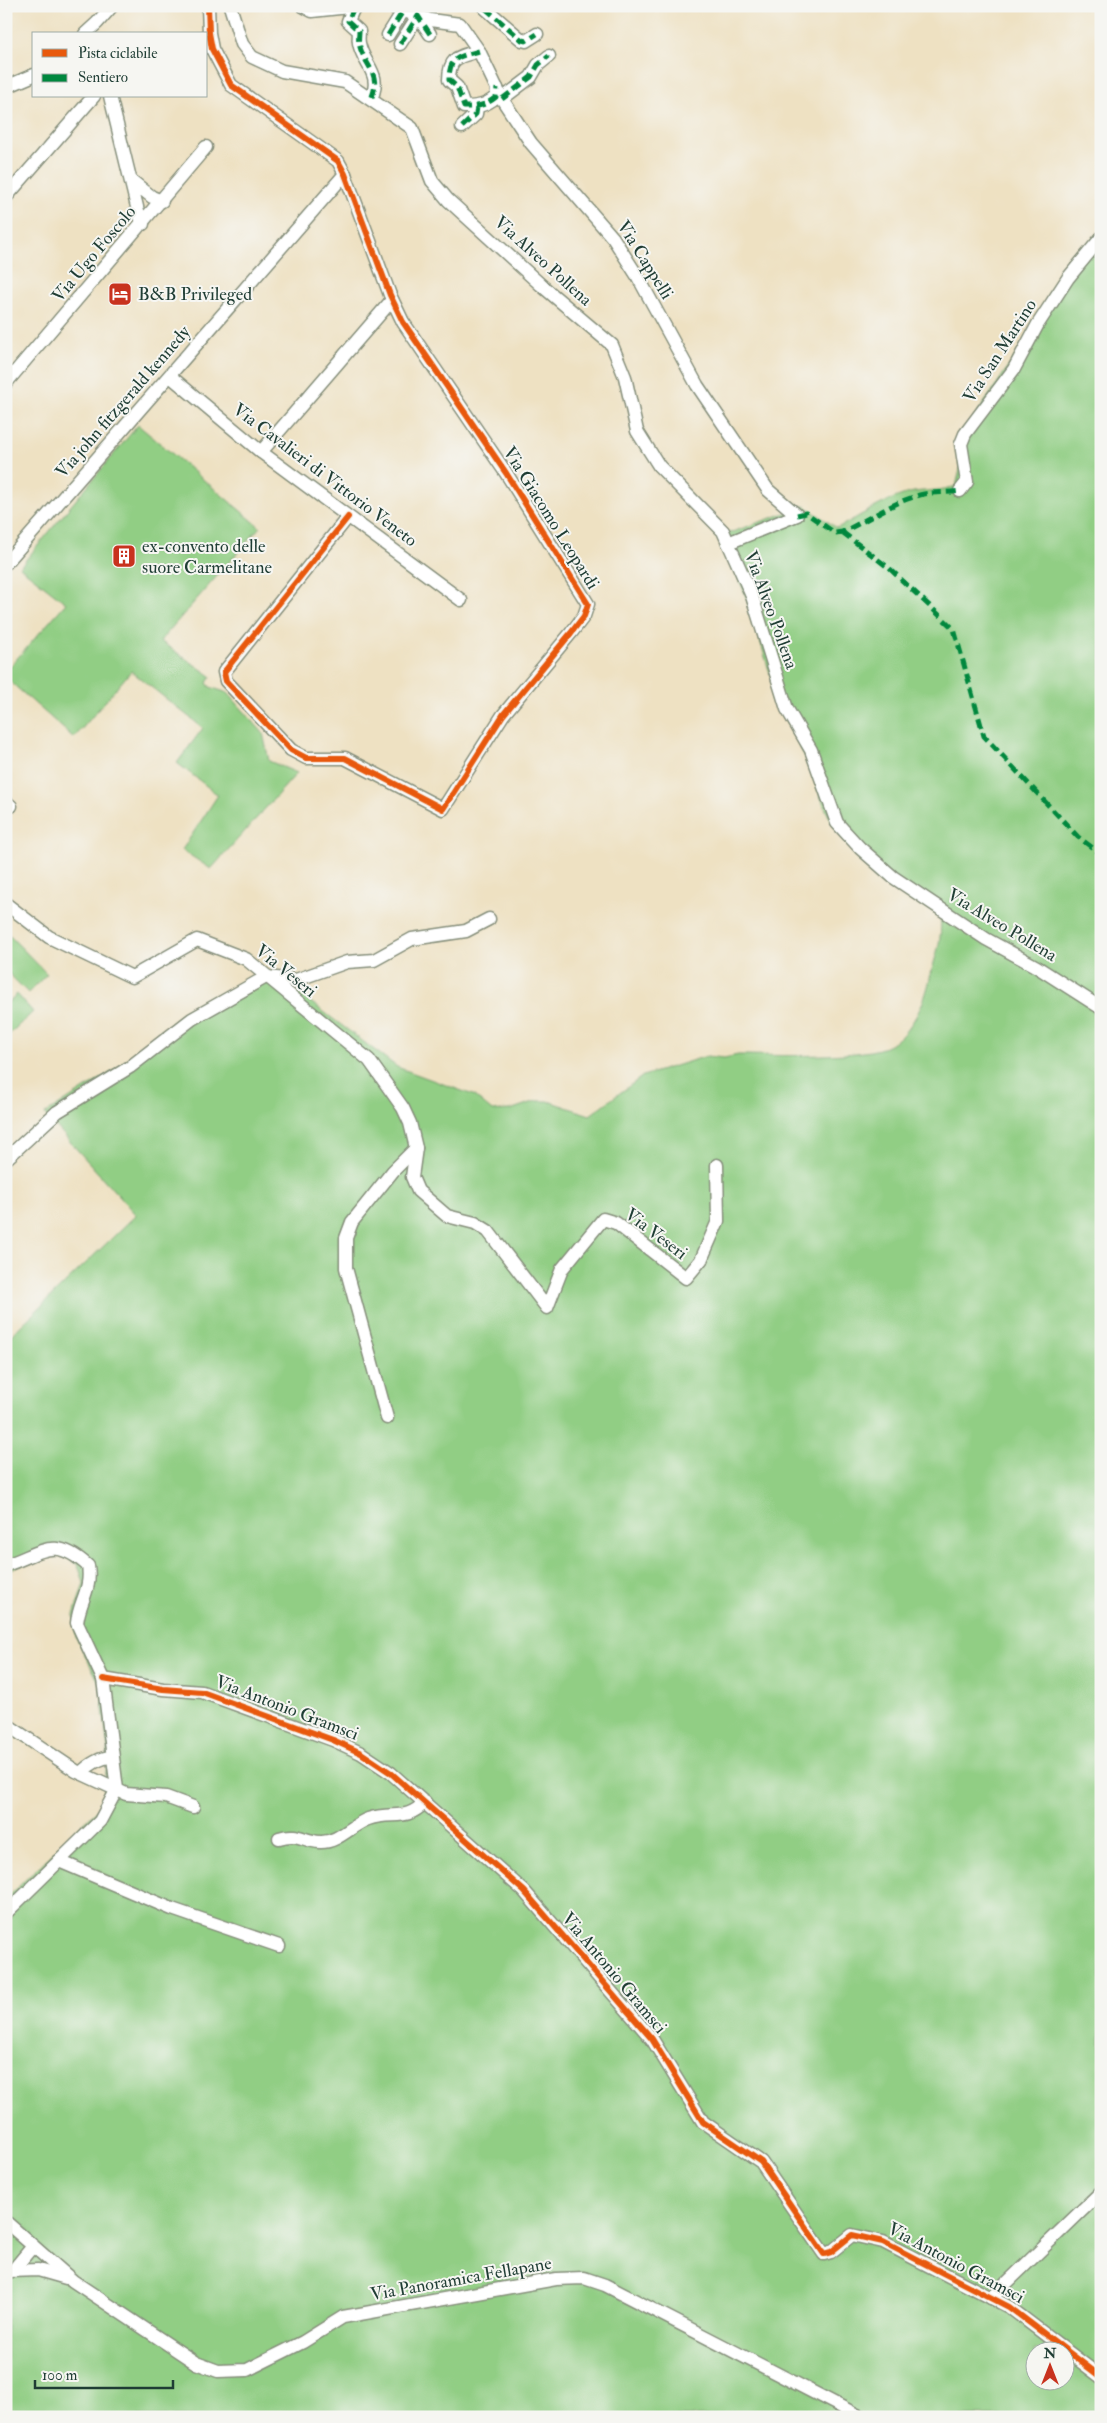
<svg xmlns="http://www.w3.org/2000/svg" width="1107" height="2423" font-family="'IM FELL Double Pica',serif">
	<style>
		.green { fill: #91ce84; stroke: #58865c; fill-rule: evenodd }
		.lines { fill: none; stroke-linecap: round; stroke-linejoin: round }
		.minor-casing { stroke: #868f7b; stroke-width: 15 }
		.minor { stroke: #fff; stroke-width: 12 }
		.quiet { stroke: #00873e; stroke-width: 5; stroke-dasharray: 10 5; stroke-linecap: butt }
		.cycleway-casing { stroke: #f6f6f2; stroke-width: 9 }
		.cycleway { stroke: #e8590c; stroke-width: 6 }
		.labels { text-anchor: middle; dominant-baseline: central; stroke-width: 4; stroke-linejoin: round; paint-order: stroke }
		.street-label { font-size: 18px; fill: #1f3d34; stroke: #f6f6f2 }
		.poi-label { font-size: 18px; fill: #1f3d34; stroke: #f6f6f2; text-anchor: start }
	</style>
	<rect width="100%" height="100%" fill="#f6f6f2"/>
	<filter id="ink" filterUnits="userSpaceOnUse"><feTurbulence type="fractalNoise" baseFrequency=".02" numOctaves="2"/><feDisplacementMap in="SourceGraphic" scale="10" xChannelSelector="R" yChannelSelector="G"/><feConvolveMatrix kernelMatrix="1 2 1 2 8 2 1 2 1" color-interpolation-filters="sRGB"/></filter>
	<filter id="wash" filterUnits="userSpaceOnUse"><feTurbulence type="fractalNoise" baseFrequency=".0096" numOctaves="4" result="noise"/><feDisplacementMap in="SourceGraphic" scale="20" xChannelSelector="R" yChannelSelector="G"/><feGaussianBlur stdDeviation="1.12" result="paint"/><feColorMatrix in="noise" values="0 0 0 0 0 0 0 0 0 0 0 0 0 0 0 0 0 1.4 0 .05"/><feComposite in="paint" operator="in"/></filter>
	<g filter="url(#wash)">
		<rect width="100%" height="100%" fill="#eee1c2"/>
		<g class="green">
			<path d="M1089,245L1101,257V2417H6V1899L103,1804L108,1750L100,1684L76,1637L74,1615L84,1583L78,1565L62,1554L39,1557L6,1571V1340L136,1215L45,1114L134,1058L186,1010L243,984L280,979L397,1067L473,1095L492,1111L510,1110L536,1101H548L590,1115L643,1076L707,1056L724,1058L738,1055C770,1055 866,1059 890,1045C913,1030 925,1002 930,978C936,952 943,942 940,914C908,892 869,871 844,840C827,820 820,793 810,769C803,750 792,733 784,714C761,655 752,592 718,537L805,506L837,528C861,516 888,497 914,492C929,490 942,491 956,486L961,466L959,441ZM1034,2350H1064V2380H1034Z"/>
			<polygon points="138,425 260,527 160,641 211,676 207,683 210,687 228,693 263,733 269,761 297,773 211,869 182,850 218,795 177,763 203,728 131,671 74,738 6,678 6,671 66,603 20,567"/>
			<polygon points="10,936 47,974 28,993 6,971 6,940"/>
			<polygon points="17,994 33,1012 6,1037 6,1004"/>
		</g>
	</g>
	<g filter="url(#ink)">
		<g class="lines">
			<g class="minor-casing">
				<g id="minor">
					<polyline points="208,6 209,33 212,49 231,85 338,161 345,174 390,295 403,322 506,473 588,604 584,616 571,633 503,715 443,809 345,758 306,758 291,750 226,681 224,672 348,517"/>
					<polyline points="230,6 242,44 252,57 282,71 345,82 412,128 432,181 448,200 541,285 612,345 625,377 637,431 659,466 723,531 752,596 787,709 811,750 837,823 860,848 893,877 986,939 1037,967 1101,1008"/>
					<polyline points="303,6 312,11 358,6"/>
					<polyline points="390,6 430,20 460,24 479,51 502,99 531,143 613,238 638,277 697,385 768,490 797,515 728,543"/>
					<path d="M354,7L348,21L359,31C359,35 358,39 359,43C363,65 383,73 371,99"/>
					<polyline points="485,8 522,40 526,41 537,34"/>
					<polyline points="85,34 97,23 112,6"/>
					<polyline points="388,35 403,11"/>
					<polyline points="400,44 418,16 430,34"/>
					<path d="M479,51C459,57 449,56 449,80L457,87L464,107C477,107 485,106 496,97L497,88"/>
					<polyline points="6,87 34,75"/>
					<polyline points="110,96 138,211 143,224"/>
					<polyline points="502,99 531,77 538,65 549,56"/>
					<polyline points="462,127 476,114 477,107"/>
					<polyline points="132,181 152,197 162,201"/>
					<polyline points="6,197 94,96"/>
					<polyline points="170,376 261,452 461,600"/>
					<polyline points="6,383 206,147"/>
					<polyline points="261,452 392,300"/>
					<polyline points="960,491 967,482 961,444 965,434 1014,369 1038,324 1068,278 1101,238"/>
					<polyline points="6,563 345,174"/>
					<polyline points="6,802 11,806"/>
					<polyline points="6,904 49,937 132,977 197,940 246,959 369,1060 403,1108 410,1123 416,1148 412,1177 418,1191 447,1216 475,1223 488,1231 547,1308 562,1269 603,1219 616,1223 686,1278 701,1260 718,1221 717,1165"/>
					<polyline points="6,1159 57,1112 130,1067 192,1019 266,977 296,980 347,962 374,960 412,939 466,931 489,919"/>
					<polyline points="387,1418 346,1268 346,1238 352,1222 393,1171 416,1148"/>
					<path d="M6,1565C42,1553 54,1535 88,1566C92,1590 79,1601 77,1623L103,1679L117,1789"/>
					<polyline points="103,1679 163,1689 202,1692 333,1740 361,1753 391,1773 524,1891 652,2039 703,2122 761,2162 824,2254 831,2252 852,2235 883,2242 1009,2307 1101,2377"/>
					<polyline points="6,1724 76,1771 126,1794 166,1797 193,1807"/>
					<path d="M81,1773C88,1765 101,1757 112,1757"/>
					<path d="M279,1838C298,1832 303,1841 320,1842C338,1843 353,1824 368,1819C393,1810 405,1823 425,1802"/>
					<polyline points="59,1861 172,1909 279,1946"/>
					<polyline points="6,1913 100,1821 117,1789"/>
					<polyline points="6,2222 73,2281 196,2363 218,2371 247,2370 303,2342 343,2317 556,2279 584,2278 605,2285 861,2417"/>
					<polyline points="9,2271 38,2270 66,2278"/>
					<polyline points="6,2273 14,2269 33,2246"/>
					<polyline points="991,2298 1101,2192"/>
				</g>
			</g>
			<use href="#minor" class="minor"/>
			<g class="quiet">
				<path d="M354,7L348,21L359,31C359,35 358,39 359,43C363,65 383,73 371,99"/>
				<polyline points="485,8 522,40 526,41 537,34"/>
				<polyline points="388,35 403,11"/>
				<polyline points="400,44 418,16 430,34"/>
				<path d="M479,51C459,57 449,56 449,80L457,87L464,107C477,107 485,106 496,97L497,88"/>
				<polyline points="502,99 531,77 538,65 549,56"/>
				<polyline points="462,127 476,114 477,107"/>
				<path d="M797,515L806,513L835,533L842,532C868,520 896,500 924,494C936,492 948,493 960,491"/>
				<polyline points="842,532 889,568 954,629 984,736 1078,837 1101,854"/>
			</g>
			<g class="cycleway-casing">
				<g id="cycleway">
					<polyline points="208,6 209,33 212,49 231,85 338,161 345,174 390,295 403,322 506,473 588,604 584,616 571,633 503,715 443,809 345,758 306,758 291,750 226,681 224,672 348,517"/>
					<polyline points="103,1679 163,1689 202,1692 333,1740 361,1753 391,1773 524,1891 652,2039 703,2122 761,2162 824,2254 831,2252 852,2235 883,2242 1009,2307 1101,2377"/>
				</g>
			</g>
			<use href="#cycleway" class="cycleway"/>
		</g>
	</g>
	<defs>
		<g id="hotel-square" transform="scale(1.25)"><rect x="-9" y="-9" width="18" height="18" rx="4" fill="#c8321e" stroke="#f6f6f2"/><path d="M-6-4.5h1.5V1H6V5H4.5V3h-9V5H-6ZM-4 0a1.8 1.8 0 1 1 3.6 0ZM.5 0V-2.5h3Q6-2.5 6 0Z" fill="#fff"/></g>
		<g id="building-square" transform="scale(1.25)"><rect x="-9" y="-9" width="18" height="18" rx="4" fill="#c8321e" stroke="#f6f6f2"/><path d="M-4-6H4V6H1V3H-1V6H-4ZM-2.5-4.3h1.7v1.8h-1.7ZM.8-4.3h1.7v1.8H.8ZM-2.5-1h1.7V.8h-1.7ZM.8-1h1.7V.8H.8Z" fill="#fff"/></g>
	</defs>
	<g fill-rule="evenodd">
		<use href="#hotel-square" x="120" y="294"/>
		<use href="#building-square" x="124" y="556"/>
	</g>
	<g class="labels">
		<g class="street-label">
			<text transform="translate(94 254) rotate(-50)">Via Ugo Foscolo</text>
			<text transform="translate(645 260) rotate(58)">Via Cappelli</text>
			<text transform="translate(543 261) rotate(42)">Via Alveo Pollena</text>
			<text transform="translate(1000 351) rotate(-57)">Via San Martino</text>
			<text transform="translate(123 402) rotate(-49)">Via john fitzgerald kennedy</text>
			<text transform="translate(325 475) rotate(37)">Via Cavalieri di Vittorio Veneto</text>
			<text transform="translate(551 518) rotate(58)">Via Giacomo Leopardi</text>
			<text transform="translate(771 610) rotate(70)">Via Alveo Pollena</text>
			<text transform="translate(1002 925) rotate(31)">Via Alveo Pollena</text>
			<text transform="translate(286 971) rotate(39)">Via Veseri</text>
			<text transform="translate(656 1234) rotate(37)">Via Veseri</text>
			<text transform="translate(287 1708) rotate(21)">Via Antonio Gramsci</text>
			<text transform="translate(614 1973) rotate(50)">Via Antonio Gramsci</text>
			<text transform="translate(956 2263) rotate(28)">Via Antonio Gramsci</text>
			<text transform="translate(461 2279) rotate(-10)">Via Panoramica Fellapane</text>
		</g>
		<g class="poi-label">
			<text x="138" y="294">B&amp;B Privileged</text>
			<text x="142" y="546">ex-convento delle<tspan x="142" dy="21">suore Carmelitane</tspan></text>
		</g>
	</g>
	<rect width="1107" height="2423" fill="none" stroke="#f6f6f2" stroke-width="25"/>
	<rect x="32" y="32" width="175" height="65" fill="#f6f6f2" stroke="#a0aca6"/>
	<rect x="42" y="49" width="25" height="8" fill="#e8590c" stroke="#a0aca6"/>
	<text x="78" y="58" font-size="15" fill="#1f3d34">Pista ciclabile</text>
	<rect x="42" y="74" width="25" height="8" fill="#00873e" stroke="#a0aca6"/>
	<text x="78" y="82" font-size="15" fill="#1f3d34">Sentiero</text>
	<g transform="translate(1050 2366)"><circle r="24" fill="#f6f6f2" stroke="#a0aca6"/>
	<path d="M0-4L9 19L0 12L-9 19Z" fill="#c8321e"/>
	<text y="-8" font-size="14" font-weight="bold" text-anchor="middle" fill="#1f3d34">N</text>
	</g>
	<path d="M35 2380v8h138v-8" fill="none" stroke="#1f3d34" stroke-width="2.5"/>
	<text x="42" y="2380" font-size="15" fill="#1f3d34" stroke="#f6f6f2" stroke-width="4" paint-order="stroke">100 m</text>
</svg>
